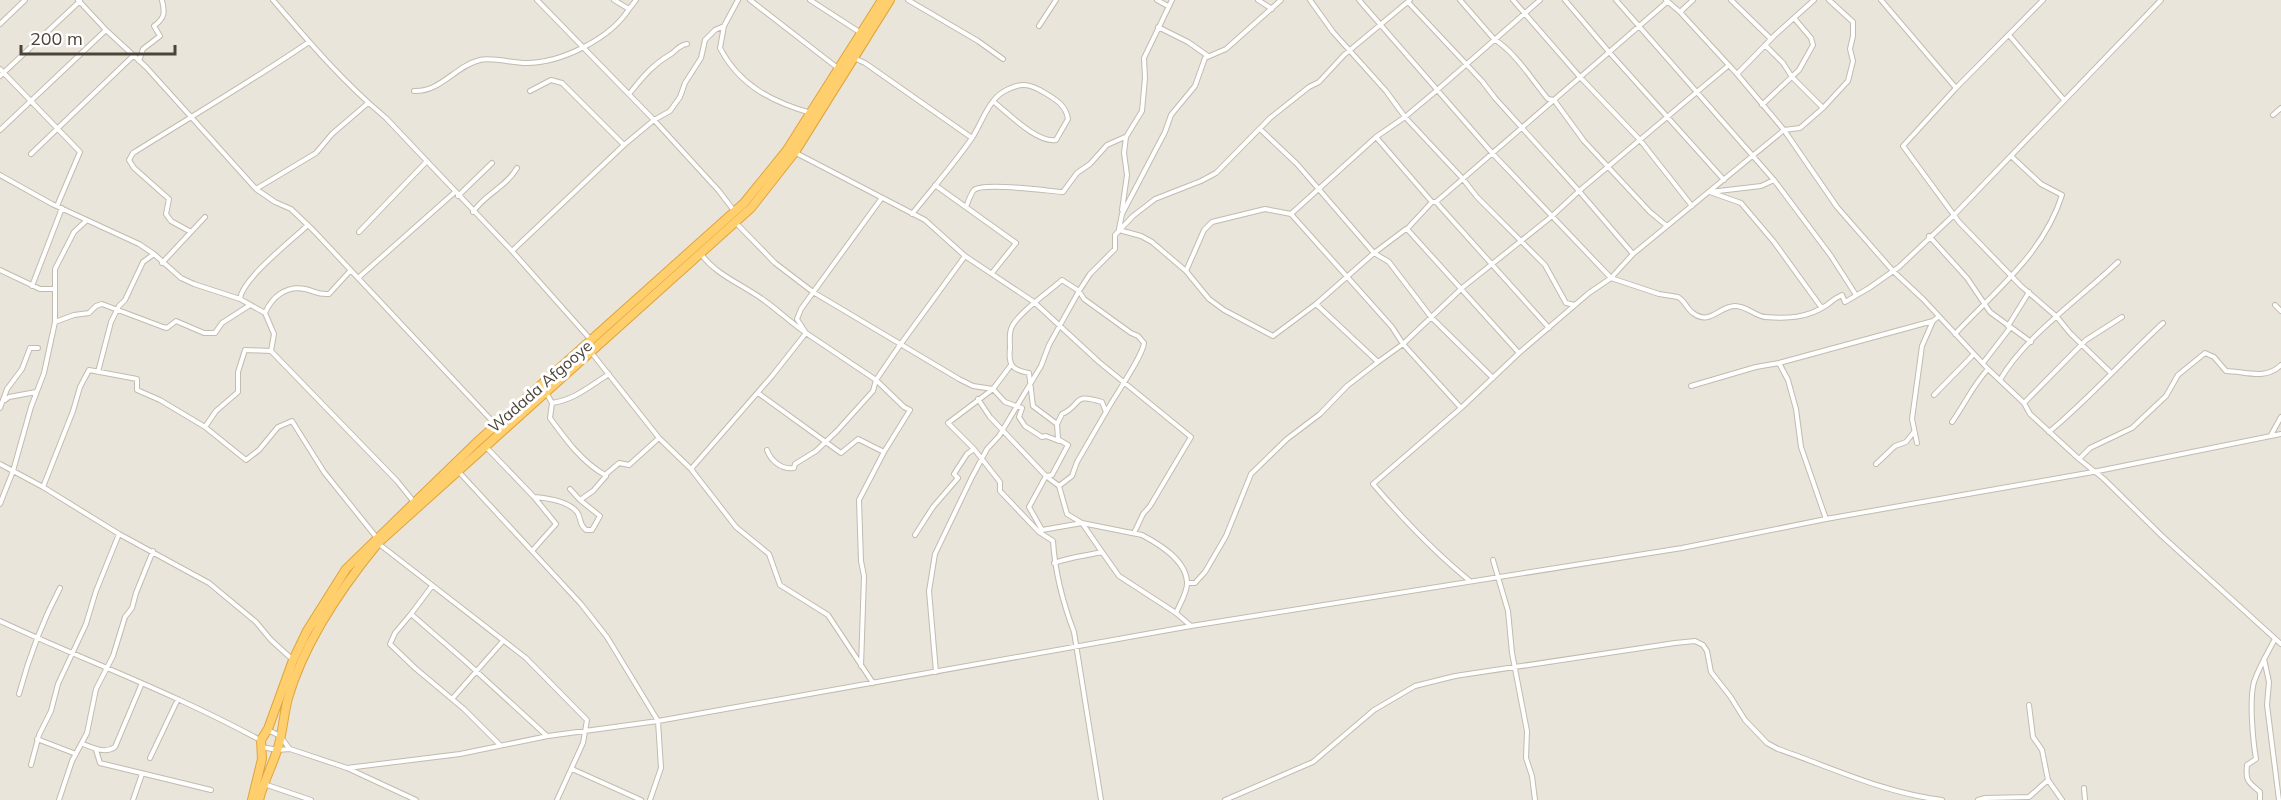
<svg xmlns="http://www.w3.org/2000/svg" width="2281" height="800" viewBox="0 0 2281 800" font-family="Mulish,sans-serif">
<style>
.residential{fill:#eae5da}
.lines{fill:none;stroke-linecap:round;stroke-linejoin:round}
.street-casing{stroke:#c2bbae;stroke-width:6}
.highway-casing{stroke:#e0a43c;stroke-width:10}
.street{stroke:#fff;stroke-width:4}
.highway{stroke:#ffcf6e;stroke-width:8}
.labels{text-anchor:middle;stroke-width:6;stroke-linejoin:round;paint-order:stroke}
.street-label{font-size:16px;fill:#4b4439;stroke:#fff}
</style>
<rect width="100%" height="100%" fill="#f6f3ec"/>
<!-- residential -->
<path class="residential" d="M0,0h2281v800h-2281z"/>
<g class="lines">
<!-- street casing -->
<g class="street-casing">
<path id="street" d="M78,0l28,30 40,37 110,122 19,13 16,7 23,22 181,193
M273,0c35,41 71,83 113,118l126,133 79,89
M537,0l117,120 65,71 16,21
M614,0l15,9 7,-9
M750,0l89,69
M810,0l51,33
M908,0l70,41 25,18
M1157,0l11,6
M1258,0l14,9
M1310,0l23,32 53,59 19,26 58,62 14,18 68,68 21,38 9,2
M1359,0l134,154 118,124 22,-24 151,-124 16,-2 23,-20 25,-27 5,-20 -3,-12 3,-13v-14l-24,-22
M1460,0l34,39c22,14 38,41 54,60l6,1 30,41 66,71 17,14
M1513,0l67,77 60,63 52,66
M1565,0l44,52 115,128
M1616,0l158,180 57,76 25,39
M1666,0l14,12 57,62 47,56 53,77 56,64 30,28 65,70 36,34 6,11 49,45 25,20 58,57 119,108
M1731,0l40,39
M1881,0l75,88 -53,58 56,76 62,64 36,31 13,16 41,40
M1408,2l74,79 13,17 84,93 54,63
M1680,12l13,-12
M0,24l25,-24
M724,26l-4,22c19,37 52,54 91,65
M1039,26l17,-26
M1158,27l30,15 20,14
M2009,35l55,65
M1765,45l18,18 9,14 31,31
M854,58l11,5 107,75
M139,61l4,-12 17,-13 -6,-10c11,-8 11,-13 8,-26
M0,69l80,83 -23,54
M1737,74l38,-39 39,-35
M0,76l80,-75
M1956,88l87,-88
M414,91c27,1 41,-25 66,-31 11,-3 33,3 46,3 35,0 84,-24 103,-54
M530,91l21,-11 11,3 62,62
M629,94c14,-17 23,-29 42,-40 6,-4 8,-9 16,-10
M1762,105l37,-35 14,-25 -2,-7 -17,-20
M2273,115l8,-7
M1260,129l37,35 77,89 15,9 42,55 62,61
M0,130l106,-100
M1376,137l29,-20 31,-26 104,-91
M796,153l129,67 40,36 69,46 65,60 92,75 -41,69 -7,8 -9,19
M31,154l102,-98
M0,175l52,29 87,40 15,10 27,24 13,6 46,15 25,14 9,21 -3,17 -26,-1 -7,22v20l-22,19 -11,16 -45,-27 -23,-10v-11l-48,-9 -9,17 -7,24 -30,76
M1774,180l-13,6 -51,6 31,11 33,39 47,65
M935,185l81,58 -24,30
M256,189l60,-36 16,-19 36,-31
M458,196l34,-33
M1432,202h4l231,-200
M1436,202l113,126
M966,207c2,-5 5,-14 8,-17 9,-8 74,1 89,2l14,-19 13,-9 17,-19 18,-8
M1122,210l5,-35 -3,-22 2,-16 16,-26 3,-33 -1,-20 28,-58
M473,212c12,-18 33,-25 44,-44
M912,214c20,-25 42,-50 60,-76 9,-14 17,-38 31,-46 17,-10 26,-9 42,1 12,7 21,13 23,26l-12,21c-19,3 -47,-26 -62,-38
M1291,214l101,113 11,17 -25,18 -62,-58
M736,223l39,40 38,29 146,87 14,7 20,3 12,13 17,6 -3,9 6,9 17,11 4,-1 13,5
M1119,229l3,-15 43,-82 6,-17 24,-29 10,-28 21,-9 55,-49
M1119,230l22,6 11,6 34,29 23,28 15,11 49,26 43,-32 58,-51 32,-24
M191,232l-20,-11 -5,-7 3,-15 -35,-31 -5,-8 4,-7c59,-37 119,-72 176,-111
M359,232l68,-71
M1929,236l38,42 23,34 41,30
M512,251l112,-106 30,-25 16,-9 10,-14 5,-14 16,-25 4,-18 10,-10 9,-4 14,-26
M701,254c16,22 43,31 64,47 14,10 26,22 41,32l-9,-14 4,-10 80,-110
M162,263l43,-46
M0,270l40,19h15
M1186,271l18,-41 8,-8 53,-13 26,5 85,-77 56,65 -25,27 112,124 70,-60 22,-15 48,16 19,3c7,4 9,12 15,16 17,13 26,-7 42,-7 12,0 20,10 30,11 23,2 42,1 62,-12 5,-4 8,-7 15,-10l3,7 24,-14 30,-21 56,-53 206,-214
M358,278l97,-86
M32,286l30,-78
M240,299c2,-20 52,-59 68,-74
M2275,305l6,6
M265,313c7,-16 21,-28 40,-24 10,2 12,6 24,5l21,-23
M55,322l19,-7 15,-2 7,-7 6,-2 61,23 4,1 9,-7 28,12h11l7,-10 28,-18
M2008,326l21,-34
M1955,334c40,-43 89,-81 107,-139l-21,-11 -30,-28
M271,351l126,130 17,21
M591,352l68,86 32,31 45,58 33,27 11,31 48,30 45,68
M1519,353l-58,55 -58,-64 59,-56 89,-71 28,-26 150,-126
M1779,363l9,17 8,29 5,38 25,72
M1983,363l27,-35
M98,372l13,-50 8,-16 6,-6 18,-38 11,-8
M2000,380c25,-44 82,-83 118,-118
M1691,386l65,-19 23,-4 154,-42
M758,393l83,60 17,-14 26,13
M547,394l5,9 -2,15c16,22 32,44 55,57l14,-12 10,2 30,-27
M1934,395l40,-41
M978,399l12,18 56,59 13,10 8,28 15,9 20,29
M5,400l4,-3 27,-5
M552,403c22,-3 38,-17 57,-29
M2024,403l62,-63 36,-23
M0,408l7,-19 15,-20 8,-21h8
M1461,408l-88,76c30,35 61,68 97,97
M1952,422c13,-18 21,-37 36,-53
M1057,424l-24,-18 -4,-33c-17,-3 -21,-8 -19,-25 0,-5 -1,-13 1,-19 4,-14 39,-38 51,-49l17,11 5,8 47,34 7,3 6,7c-1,13 -30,54 -38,69
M205,427l41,33 13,-10 19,-23 14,-6 32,51 53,66
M2049,432c41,-34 75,-73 114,-109
M2271,435l10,-18
M1917,443l-5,-24 10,-73 11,-25 5,-4
M486,447l48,50 22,27 -24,27 49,53 26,33 51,84 3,47 -11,32
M974,449l26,33v9l39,41
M767,450c4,11 15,20 27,18l1,-4 21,-13 21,-20 36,-40 3,-11 24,-35 65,-89
M2079,459l11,-11 42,-20 34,-32 12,-21 27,-22 9,4 12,14c19,0 39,10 55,-6
M0,464l43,23 76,47 90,49 47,39 15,18 22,20
M1876,464l19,-18 11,-4 8,-10
M691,469l81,-93 34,-43 70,47 28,27 6,3 -26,42 -25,48 2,61 3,15 -3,90
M459,472l73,79
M1059,486l13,-10 5,-14 29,-50 -4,-10c-31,-10 -19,3 -40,12l-5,10 1,15 10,6 -16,30 -6,1 -17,31 13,23 -3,2 14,9c2,32 10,62 21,91l27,168
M570,489l10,11 13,-9 13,-15
M534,497c13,1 34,4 43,15 5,7 1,11 9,18h6l8,-14 -20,-16
M0,504l13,-33 18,-64 13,-34 11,-51v-53l19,-37 13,-12
M1042,530l40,-7 60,12c17,9 44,25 45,47 1,9 -7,22 -11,31
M915,535l18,-28 25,-29 -4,-4 13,-20 7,-5 -26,-26 45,-34 18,-24
M379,544l147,114 61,62 -4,23 -26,57
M1493,560l15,51 4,42 15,78 -1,27 6,18 3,24
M1054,563c16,-6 31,-7 48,-11l17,24 57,37 15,13
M1187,583h8l10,-11 21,-36 25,-62 36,-35 33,-25 27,-28 31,-24
M432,586l-21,28 53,46 83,76
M411,614l-16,19 -5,11 25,24 49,41 36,36
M0,621c86,40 176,73 260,119
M2264,659l5,23 -2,23 12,95
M936,672l-7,-81 6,-37 37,-77 15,-28 12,-13 42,-70 8,-21 30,-54 11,-17 25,-25v-14l18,-19 22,-17 46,-18 15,-8 54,-55 39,-31 10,-5 25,-27 66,-55
M19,694c10,-37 23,-72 41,-106
M452,699l51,-58
M2029,705l4,32 9,13 6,30 14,20
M268,730l12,6 9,12
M37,739l39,15
M83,744c10,4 22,10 32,3l27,-64
M262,747l15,3 13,-1 57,19 69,32
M96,750l4,13 111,27
M150,758l28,-59
M31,765l8,-30 12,-24 7,-27 28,-60 10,-33 23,-57
M347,768l113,-14 88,-18 110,-15 533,-95 491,-78 144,-29 267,-47 188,-38
M572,769l69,31
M264,784l47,16
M2084,788l1,12
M59,800l13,-39 15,-28 9,-44 17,-33 12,-39 7,-9 4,-15 17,-42
M133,800l9,-26
M1225,800l88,-38 61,-52 41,-24 40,-10 220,-33 20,-2 8,4 4,6 4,21 19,24 15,24 22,23 11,6c55,19 106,44 164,51
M1978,800l7,-2 44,-1 19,-17
M2260,800v-8c-11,-10 -15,-10 -13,-27l9,-6c-3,-18 -7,-59 -2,-77 5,-15 13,-28 21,-43"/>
</g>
<!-- highway casing -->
<g class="highway-casing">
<path id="highway" d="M252,800l10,-41 -1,-19 7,-11 25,-69 14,-29 39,-62 131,-127 267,-239 43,-53 95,-150
M259,800c5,-20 15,-37 20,-56 4,-15 5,-31 9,-46 16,-55 54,-111 90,-155l373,-335 44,-56 95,-152"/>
</g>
<!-- street -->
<use href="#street" class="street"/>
<!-- highway -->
<use href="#highway" class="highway"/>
</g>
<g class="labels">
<!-- street labels -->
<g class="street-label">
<text transform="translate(540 386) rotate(-41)" y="6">Wadada Afgooye</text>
</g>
</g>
<!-- scale -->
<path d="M21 45v9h154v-9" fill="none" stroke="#4b4439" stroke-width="3"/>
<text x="30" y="45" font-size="18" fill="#4b4439" stroke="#ffffff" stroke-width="4.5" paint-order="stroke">200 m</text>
</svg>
